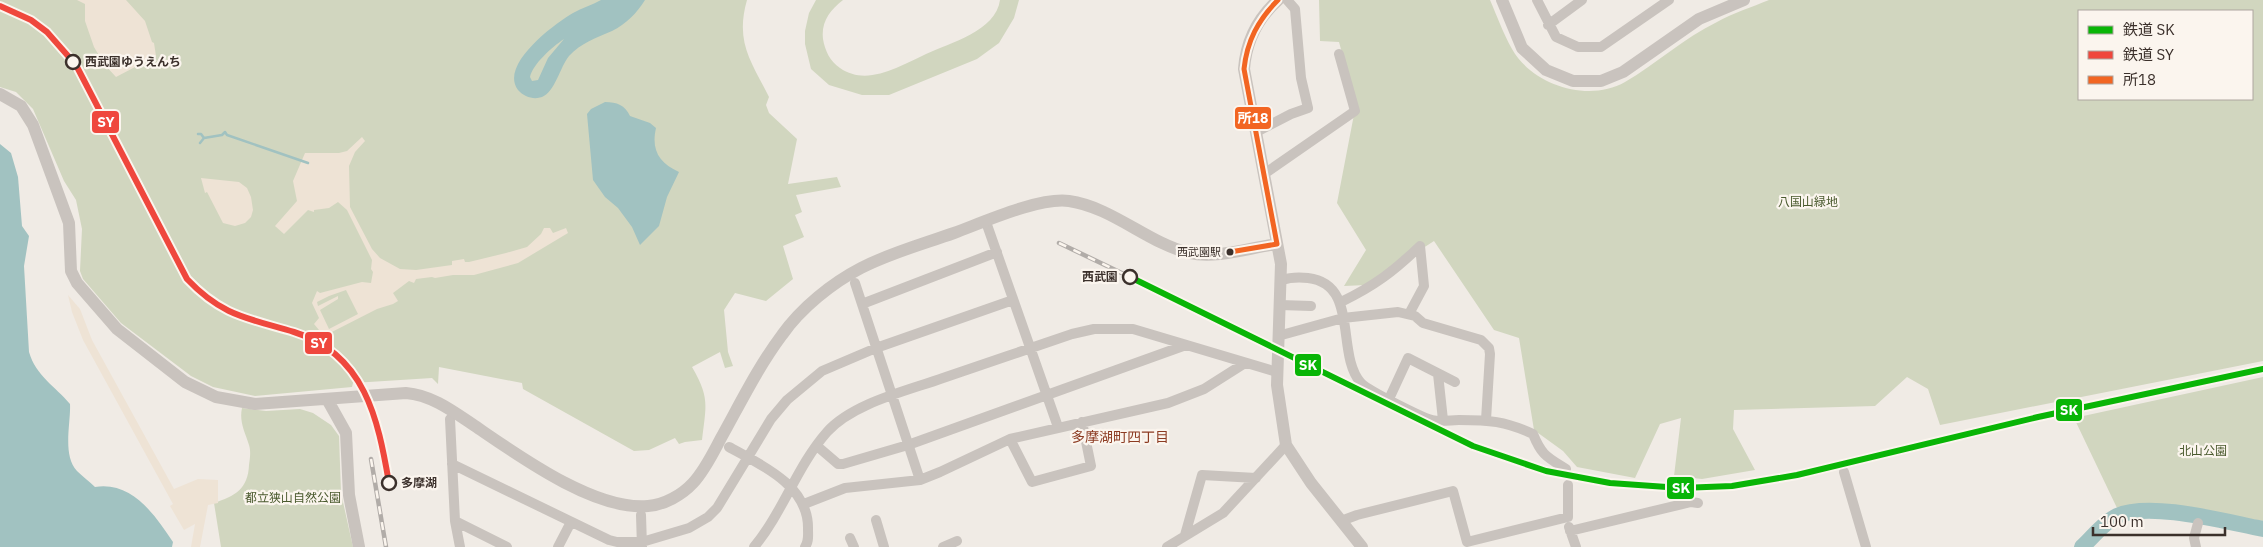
<svg xmlns="http://www.w3.org/2000/svg" width="2263" height="547" viewBox="0 0 2263 547" font-family="'IBM Plex Sans','Noto Sans JP',sans-serif">
<style>
.green{fill:#d1d6bf;fill-rule:evenodd}
.plaza{fill:#eee3d5;fill-rule:evenodd}
.water{fill:#a1c2c1;fill-rule:evenodd}
.lines{fill:none;stroke-linecap:round;stroke-linejoin:round}
.stream{stroke:#a1c2c1;stroke-width:2.5}
.river{stroke:#a1c2c1;stroke-width:16}
.minor{stroke:#c9c3be;stroke-width:10}
.tertiary{stroke:#c9c3be;stroke-width:12}
.rail-casing{stroke:#b1aca8;stroke-width:4.5}
.rail{stroke:#fbf5ee;stroke-width:2.5;stroke-dasharray:8;stroke-linecap:butt}
.bus-1-casing{stroke:#fbf5ee;stroke-width:9}
.bus-1{stroke:#f26522;stroke-width:5}
.rail-1-casing{stroke:#fbf5ee;stroke-width:10}
.rail-2-casing{stroke:#fbf5ee;stroke-width:10}
.rail-1{stroke:#09b506;stroke-width:6}
.rail-2{stroke:#ef473d;stroke-width:6}
.stop-dot{fill:#fbf5ee;stroke:#3b302b;stroke-width:2.5}
.bus-dot{fill:#3b302b;stroke:#fbf5ee;stroke-width:2}
.labels{text-anchor:middle;stroke-width:4.5;stroke-linejoin:round;paint-order:stroke}
.bus-label{font-size:11px;fill:#3b302b;stroke:#fbf5ee;text-anchor:end}
.stop-label{font-size:12px;font-weight:bold;fill:#3b302b;stroke:#fbf5ee;text-anchor:start}
.park-label{font-size:12px;fill:#4a5a2e;stroke:#fbf5ee}
.neighbourhood-label{font-size:14px;fill:#8c3b22;stroke:#fbf5ee}
.line-badge{stroke:#fbf5ee;stroke-width:2}
.badge-label{font-size:14px;text-anchor:middle;font-weight:bold;fill:#fff}
</style>
<rect width="100%" height="100%" fill="#f0ebe5"/>
<!-- green -->
<path class="green" d="M0,0h747c-12,42 4,61 22,97l-3,8 3,8 28,26 -9,45 49,-7 4,10 -45,8 6,17 -7,3 9,22 -21,9 10,33 -27,22 -31,-8 -11,17 4,42 5,14 -8,2 -5,-16 -28,15c18,31 14,38 10,73l-17,2 -6,2 -4,-6 -26,12 -15,1 -111,-62 -1,-6 -83,-16 -1,17 -6,-6 -79,5 -1,4 -97,9 -42,-9 -22,-11 -70,-53 -38,-44 -3,-8 2,-42 -6,-29 -12,-19 -31,-72 -17,-17 -16,-5z
M816,0h27c-13,10 -22,22 -20,39 2,12 7,22 17,29 27,19 60,-2 86,-14 24,-11 70,-23 74,-54h19l-5,18 -15,25 -22,16 -88,36h-27l-33,-10 -18,-16 -6,-25v-13l4,-18z
M1319,0h171c7,16 13,33 22,49 20,36 76,54 113,33 31,-18 59,-44 92,-60 16,-9 35,-15 52,-22h494v361l-323,64 -12,-36 -21,-12 -32,29 -141,4 -1,19 22,41 -53,9 -28,-3 7,-58 -21,6 -25,54 -58,-11 -14,-16 -29,-21 -15,-92 -25,-8 -60,-89 -68,44 -22,1 22,-36 -29,-47 19,-99 -17,-62 -19,-1zM2079,11h173v88h-173z
M2263,377v144l-118,-18 -28,5 -43,-90z
M242,408l24,3 34,-2 13,4 18,12 8,11 2,57 12,54h-132l-7,-44c21,-7 34,-14 35,-38 1,-7 2,-14 0,-20 -4,-13 -10,-23 -7,-37z"/>
<!-- plaza -->
<path class="plaza" d="M77,0h49l19,21 7,21 2,1 2,13 -40,21 -12,-13 -10,-17 -9,-26v-17z
M362,137l3,4 -10,11 -6,14 1,41 22,42 8,9 20,11 16,1 36,-5v-4l12,-2 1,3h4l37,-9 21,-6 14,-13 3,-6h6l3,5 13,-5 2,5 -50,30 -44,12h-21l-18,3 -3,-1 -16,2 -2,4 -5,-2 -16,12 5,8 -5,3 -16,5 -53,27 -10,-12 5,-6 -7,-15 5,-12 3,2 42,-11 9,1 2,-11 -2,-3 1,-9 -25,-50 -9,-8 -9,6 -15,2v2l-6,-2 -24,24 -9,-8 22,-25 -4,-20 12,-28h34l8,-2zM346,290l12,24 -29,15 -9,-19 18,-11v-3l-20,10 -1,-4 12,-6z
M201,178l38,4 8,6 4,9 2,13 -2,7 -6,6 -10,3 -12,-3 -16,-31 -2,1z
M68,295l12,14 12,31 82,149 24,-10 20,1v23l-10,2 -8,42h-9l4,-23 -11,6 -14,-24 3,-2 -90,-164 -11,-28z"/>
<!-- water -->
<path class="water" d="M601,0h44c-8,13 -19,24 -33,31 -16,7 -31,12 -43,25 -9,11 -14,36 -27,41 -8,3 -18,0 -24,-7 -19,-25 36,-66 55,-77 9,-5 19,-8 28,-13zM564,39l-16,19 -10,22 -6,1 -2,-4c3,-13 22,-30 34,-38z
M605,102c12,0 20,3 25,14l20,7 6,5c-5,22 3,35 23,44l-12,25 -8,29 -19,19 -8,-18 -14,-19 -13,-11 -12,-17 -6,-66 4,-5z
M0,144l11,9 7,24 4,49 7,10 -5,30 5,86c7,24 26,34 41,52 1,19 -8,51 7,67 5,5 12,10 18,16 37,-6 60,28 78,55l-1,5h-172z"/>
<g class="lines">
<!-- stream -->
<path class="stream" d="M198,134h3l3,4
M200,143l4,-5 18,-3 3,-3 2,3 81,28"/>
<!-- river -->
<path class="river" d="M2082,547c10,-9 22,-25 35,-31 34,-15 109,6 146,13"/>
<!-- minor -->
<path class="minor" d="M1537,0l19,37 22,10h23l68,-47
M1548,25l34,-25
M1256,132l35,-18 17,-6 -7,-30 -6,-69 -8,-9
M1264,174l91,-63 -16,-57
M986,222l72,205
M1282,280c9,-3 16,-3 26,-2 52,6 27,76 53,105 8,8 60,34 71,37 8,2 19,0 27,0 30,0 46,1 74,14 9,22 14,23 33,35
M855,283l65,197
M1341,302c33,-16 52,-30 79,-56l4,40 -15,28
M862,304l135,-52
M1280,305l31,1
M1278,336l65,-18 55,-6 17,4 8,7 58,17 8,8 1,6 -4,66
M1438,374l5,46
M1389,399l19,-41 47,24
M450,419l5,102 5,26
M1010,439l22,43 59,-16 -9,-44
M817,446l21,18h5l65,-19 278,-100
M729,447c33,18 80,39 79,82 0,7 1,12 -3,18
M452,464l157,76 8,2h25l47,-14 19,-11 9,-9 54,-89 16,-19 35,-29 54,-23 137,-48
M1844,472l22,75
M804,504l41,-16 75,-8 20,-8 70,-33 158,-36 36,-14 41,-26
M641,515l1,32
M876,520l8,27
M455,521l52,26
M1341,521l16,-6 96,-24 14,51 101,-25v-32
M1569,527l7,20
M1570,531l121,-29 7,1
M1185,535l17,-60 54,3
M850,538l4,9
M558,547l13,-25
M754,547c29,-35 43,-81 73,-115 26,-29 80,-41 116,-54 43,-15 86,-29 129,-44l22,-5h39l144,43
M943,547l14,-6
M1167,547l56,-34 63,-68
M2196,547l-2,-9 4,-15"/>
<!-- tertiary -->
<path class="tertiary" d="M1278,0c-20,18 -32,42 -34,69l37,195 -4,121 9,60 25,38 51,64
M1502,0l20,48 24,22 27,11h28l22,-9 76,-53 45,-19
M0,94l21,12 12,19 36,98 2,48 6,12 40,46 68,53 31,15 39,7 151,-11c26,2 48,19 69,33 44,30 120,85 173,80 16,-1 34,-11 45,-23 12,-13 20,-30 28,-45 19,-34 37,-71 61,-103 19,-27 50,-52 79,-67 29,-15 62,-24 93,-35 30,-11 85,-36 115,-32 43,6 79,42 120,52 28,6 59,-5 88,-9
M327,399l19,34 3,62 10,52"/>
<!-- rail casing -->
<g class="rail-casing">
<path id="rail" d="M1059,243l71,34
M371,459l15,88"/>
</g>
<!-- rail -->
<use href="#rail" class="rail"/>
<!-- bus-1 casing -->
<g class="bus-1-casing">
<path id="bus-1" d="M1277,244l-33,-175c3,-28 14,-49 34,-69
M1230,252l47,-8"/>
</g>
<!-- bus-1 -->
<use href="#bus-1" class="bus-1"/>
<!-- rail-1 casing -->
<g class="rail-1-casing">
<path id="rail-1" d="M1130,277l343,169 73,25 64,12 71,5 51,-2 65,-11 241,-58 225,-48"/>
</g>
<!-- rail-2 casing -->
<g class="rail-2-casing">
<path id="rail-2" d="M0,6l31,14 16,12 29,33 111,214c35,37 60,39 107,53 71,22 84,87 95,151"/>
</g>
<!-- rail-1 -->
<use href="#rail-1" class="rail-1"/>
<!-- rail-2 -->
<use href="#rail-2" class="rail-2"/>
</g>
<!-- markers -->
<g class="stop-dot">
<circle cx="73" cy="62" r="7"/>
<circle cx="1130" cy="277" r="7"/>
<circle cx="389" cy="483" r="7"/>
</g>
<circle class="bus-dot" cx="1230" cy="252" r="4.5"/>
<g class="labels">
<!-- bus labels -->
<g class="bus-label">
<text x="1221" y="256">西武園駅</text>
</g>
<!-- stop labels -->
<g class="stop-label">
<text x="85" y="66">西武園ゆうえんち</text>
<text x="1118" y="281" text-anchor="end">西武園</text>
<text x="401" y="487">多摩湖</text>
</g>
<!-- park labels -->
<g class="park-label">
<text x="1808" y="206">八国山緑地</text>
<text x="2203" y="455">北山公園</text>
<text x="293" y="502">都立狭山自然公園</text>
</g>
<!-- neighbourhood labels -->
<g class="neighbourhood-label">
<text x="1120" y="442">多摩湖町四丁目</text>
</g>
</g>
<g class="line-badge">
<rect x="1234" y="106" width="38" height="24" rx="5" fill="#f26522"/>
<rect x="91" y="110" width="29" height="24" rx="5" fill="#ef473d"/>
<rect x="304" y="331" width="29" height="24" rx="5" fill="#ef473d"/>
<rect x="1294" y="353" width="28" height="24" rx="5" fill="#09b506"/>
<rect x="2055" y="398" width="28" height="24" rx="5" fill="#09b506"/>
<rect x="1666" y="476" width="29" height="24" rx="5" fill="#09b506"/>
</g>
<g class="badge-label">
<text x="1253" y="123">所18</text>
<text x="106" y="127">SY</text>
<text x="319" y="348">SY</text>
<text x="1308" y="370">SK</text>
<text x="2069" y="415">SK</text>
<text x="1681" y="493">SK</text>
</g>
<!-- legend -->
<rect x="2078" y="10" width="175" height="90" fill="#fbf5ee" stroke="#aea6a0"/>
<rect x="2088" y="26" width="25" height="8" fill="#09b506" stroke="#aea6a0"/>
<text x="2123" y="35" font-size="15" fill="#3b302b">鉄道 SK</text>
<rect x="2088" y="51" width="25" height="8" fill="#ef473d" stroke="#aea6a0"/>
<text x="2123" y="60" font-size="15" fill="#3b302b">鉄道 SY</text>
<rect x="2088" y="76" width="25" height="8" fill="#f26522" stroke="#aea6a0"/>
<text x="2123" y="85" font-size="15" fill="#3b302b">所18</text>
<!-- scale -->
<path d="M2093 527v8h132v-8" fill="none" stroke="#3b302b" stroke-width="2.5"/>
<text x="2100" y="527" font-size="15" fill="#3b302b" stroke="#fbf5ee" stroke-width="4" paint-order="stroke">100 m</text>
</svg>
